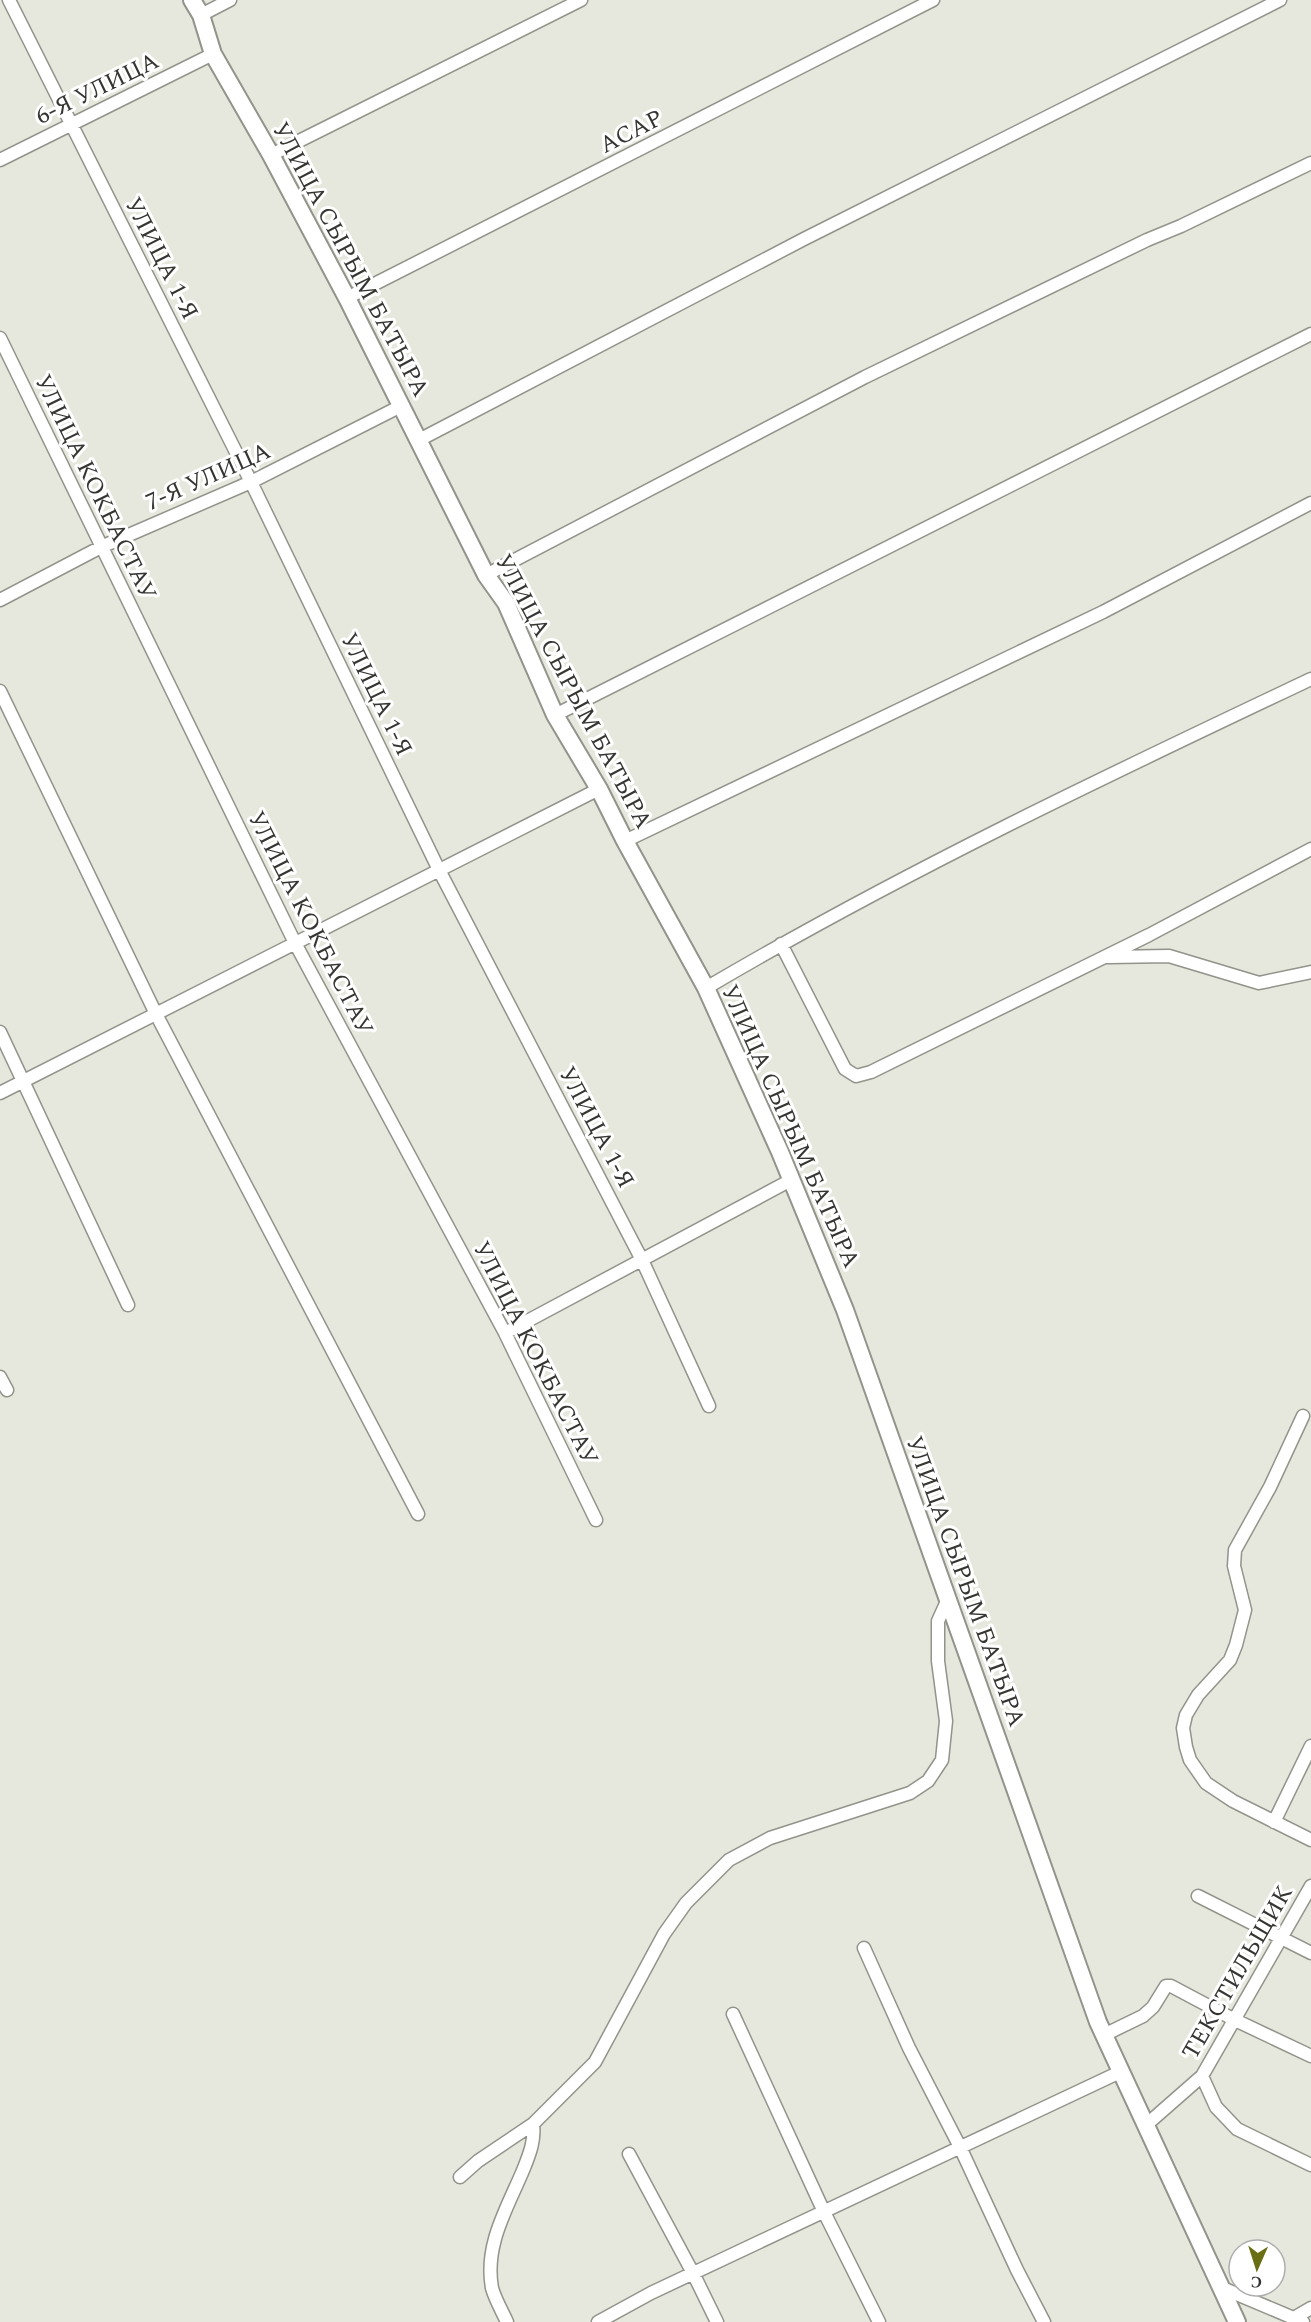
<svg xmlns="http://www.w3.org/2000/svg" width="1311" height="2322" viewBox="0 0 1311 2322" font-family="Spectral,serif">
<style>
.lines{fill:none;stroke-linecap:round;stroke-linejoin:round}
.street-casing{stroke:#92938a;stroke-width:15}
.secondary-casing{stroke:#92938a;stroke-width:20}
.street{stroke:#fff;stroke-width:12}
.secondary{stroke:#fff;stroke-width:16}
.labels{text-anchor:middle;stroke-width:6;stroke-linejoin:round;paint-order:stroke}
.street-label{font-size:24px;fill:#353632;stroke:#fff}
</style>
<rect width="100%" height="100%" fill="#e6e8dd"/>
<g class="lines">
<!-- street casing -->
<g class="street-casing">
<path id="street" d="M9,0l242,482 188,388 203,390 67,146
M201,15l29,-15
M271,155l310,-155
M0,160l213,-106
M347,298l586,-298
M0,338l295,605 210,390 91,187
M419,440l385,-201 476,-239
M486,575l379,-198 282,-137 34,-14 130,-63
M0,600l101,-53 150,-65 150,-76
M0,691l156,323 262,500
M555,715l756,-381
M625,841l478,-229 208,-109
M781,944l64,125 11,7 15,-4 278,-137 162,-86
M1109,957l60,-1 90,27 52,-11
M706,988c195,-115 400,-212 605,-309
M0,1032l128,273
M0,1093l599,-304
M505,1333l286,-153
M0,1377l7,13
M1303,1416l-33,71 -35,63 -1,16 11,44 -9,35 -6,15 -32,35 -12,20 -3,13 3,19 4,13 16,23 27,18 78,39
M1274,1822l37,-76
M1198,1896l113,57
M864,1948l45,100 51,99 57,123 27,52
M733,2014l91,198 55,110
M1104,2035l39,-19 10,-9 13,-21h5l64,34 76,36
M1202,2076l14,31 21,22 74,36
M1145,2126l57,-50 109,-190
M629,2154l65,121 23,47
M460,2177l18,-16 55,-37 62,-62 69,-128 22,-31 43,-43 41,-22 140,-45 18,-12 14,-21 4,-39 -8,-60v-40l10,-22
M1220,2287l83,35
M1294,2318l17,-10
M507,2322c-5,-11 -12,-23 -15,-34 -8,-44 16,-81 32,-120 6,-15 11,-28 9,-44
M598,2322l53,-29 469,-221"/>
</g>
<!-- secondary casing -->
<g class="secondary-casing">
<path id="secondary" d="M192,0l9,15 12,39 58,101 76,143 139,277 20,28 49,112 44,74 26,52 81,147 74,164 65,158 253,712 139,300"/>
</g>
<!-- street -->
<use href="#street" class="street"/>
<!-- secondary -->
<use href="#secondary" class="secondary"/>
</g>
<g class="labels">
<!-- street labels -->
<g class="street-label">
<text transform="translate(97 88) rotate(-26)" y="8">6-Я УЛИЦА</text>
<text transform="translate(631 131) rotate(-27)" y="8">АСАР</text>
<text transform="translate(162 258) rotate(63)" y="8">УЛИЦА 1-Я</text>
<text transform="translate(351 259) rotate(62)" y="8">УЛИЦА СЫРЫМ БАТЫРА</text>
<text transform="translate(208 476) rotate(-24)" y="8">7-Я УЛИЦА</text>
<text transform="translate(96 487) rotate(64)" y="8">УЛИЦА КОКБАСТАУ</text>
<text transform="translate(574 691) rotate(62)" y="8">УЛИЦА СЫРЫМ БАТЫРА</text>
<text transform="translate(377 694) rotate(64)" y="8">УЛИЦА 1-Я</text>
<text transform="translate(311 923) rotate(63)" y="8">УЛИЦА КОКБАСТАУ</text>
<text transform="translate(791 1126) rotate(66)" y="8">УЛИЦА СЫРЫМ БАТЫРА</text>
<text transform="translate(597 1127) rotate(62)" y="8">УЛИЦА 1-Я</text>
<text transform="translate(536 1353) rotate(63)" y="8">УЛИЦА КОКБАСТАУ</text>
<text transform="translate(966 1581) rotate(70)" y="8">УЛИЦА СЫРЫМ БАТЫРА</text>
<text transform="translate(1237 1972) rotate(-60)" y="8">ТЕКСТИЛЬЩИК</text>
</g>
</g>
<!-- north arrow -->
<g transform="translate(1257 2268) rotate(183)"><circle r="28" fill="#ffffff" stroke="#aeafad" stroke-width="1.5"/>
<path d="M0-4.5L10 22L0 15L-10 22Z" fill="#696e14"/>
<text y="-9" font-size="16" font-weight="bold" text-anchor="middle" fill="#353632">С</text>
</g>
</svg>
